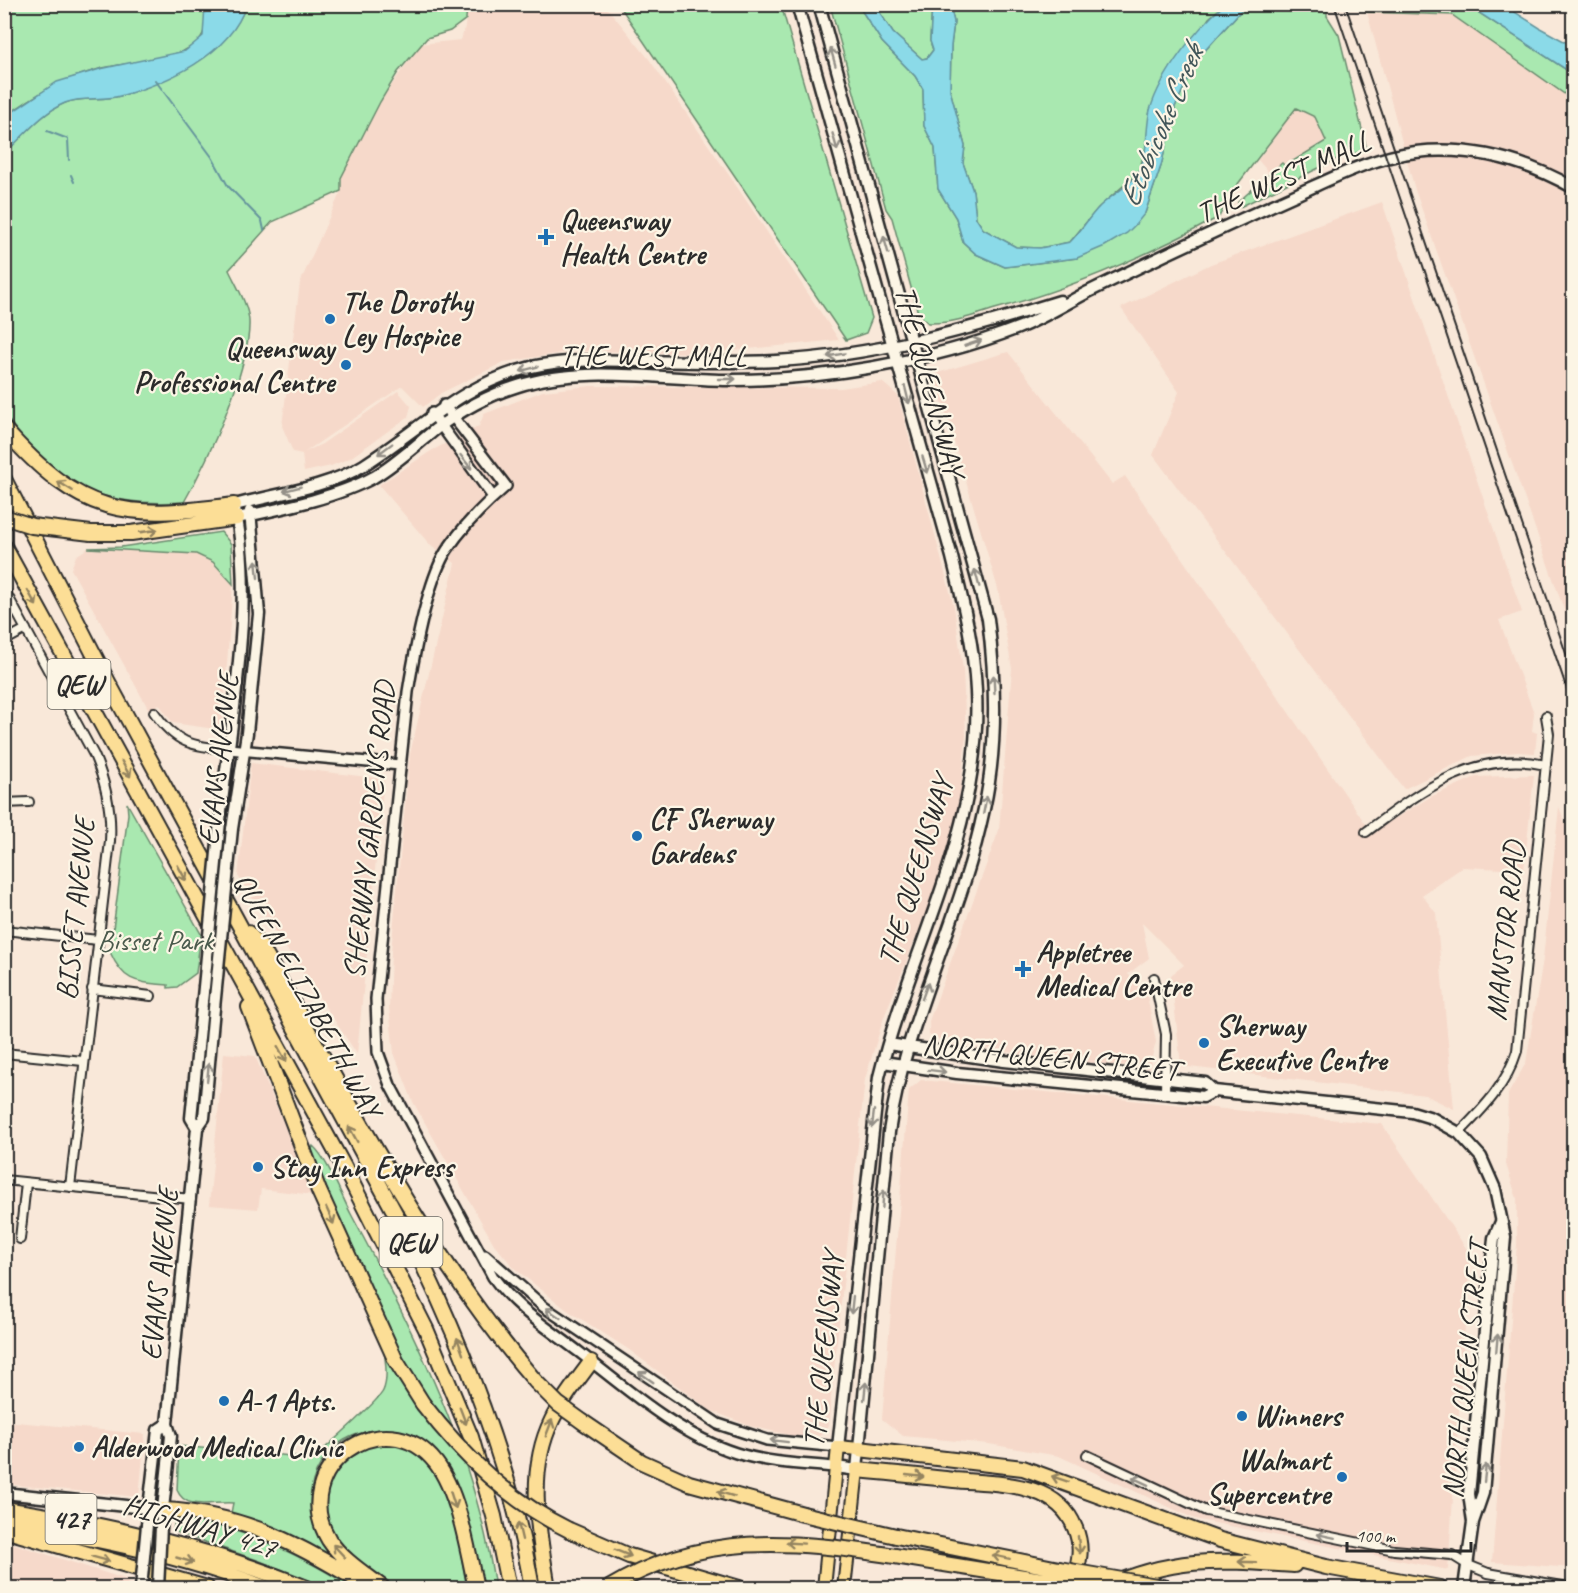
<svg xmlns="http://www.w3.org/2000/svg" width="1578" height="1593" viewBox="0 0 1578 1593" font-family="Caveat,sans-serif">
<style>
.built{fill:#f6d9ca}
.green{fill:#a9e8b0;stroke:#6a8a6e;stroke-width:1.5}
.water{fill:#8bdae8;stroke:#65949c;stroke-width:1.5}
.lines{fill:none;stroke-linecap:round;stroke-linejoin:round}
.stream{stroke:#65949c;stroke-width:2}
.minor-casing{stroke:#2b2b2b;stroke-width:12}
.tertiary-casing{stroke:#2b2b2b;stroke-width:14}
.secondary-casing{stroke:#2b2b2b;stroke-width:15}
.primary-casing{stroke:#2b2b2b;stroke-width:16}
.motorway-casing{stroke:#2b2b2b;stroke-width:18}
.minor{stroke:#fcf5e5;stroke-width:8}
.tertiary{stroke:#fcf5e5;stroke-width:9}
.secondary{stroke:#fcf5e5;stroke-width:10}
.primary{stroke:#fcde96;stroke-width:12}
.motorway{stroke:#fcde96;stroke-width:14}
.rail{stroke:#2b2b2b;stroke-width:2}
.secondary-bridge-casing{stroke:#2b2b2b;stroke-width:15;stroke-linecap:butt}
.motorway-bridge-casing{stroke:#2b2b2b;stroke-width:18;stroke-linecap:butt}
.secondary-bridge{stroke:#fcf5e5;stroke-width:10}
.motorway-bridge{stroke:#fcde96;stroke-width:14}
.oneway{stroke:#949088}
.oneway2{stroke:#948460}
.poi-dot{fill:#1f6fb2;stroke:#fcf5e5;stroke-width:2}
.labels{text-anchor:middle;stroke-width:4.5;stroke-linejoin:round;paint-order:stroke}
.shield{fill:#fcf5e5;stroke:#6a6863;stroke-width:1.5}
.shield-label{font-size:28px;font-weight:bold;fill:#2b2b2b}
.street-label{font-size:30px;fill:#2b2b2b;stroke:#fcf5e5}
.poi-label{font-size:30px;font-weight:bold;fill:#2b2b2b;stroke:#fcf5e5;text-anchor:start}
.park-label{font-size:30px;fill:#4a5a4c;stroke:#fcf5e5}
.water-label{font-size:32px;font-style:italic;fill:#43575a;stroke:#fcf5e5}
</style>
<rect width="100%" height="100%" fill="#f9e8d9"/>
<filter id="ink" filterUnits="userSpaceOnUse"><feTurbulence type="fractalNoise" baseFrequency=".0167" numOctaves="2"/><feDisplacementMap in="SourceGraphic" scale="12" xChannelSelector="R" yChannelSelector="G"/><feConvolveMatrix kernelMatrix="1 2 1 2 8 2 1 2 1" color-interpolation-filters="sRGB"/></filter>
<g filter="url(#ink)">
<!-- built -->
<path class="built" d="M467,5h138l44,54 84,122 106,159 -133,13 -131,-2 -71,11 -63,31 -18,14 -21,-21 -97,66 17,-8 76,-53 13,15 -3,11 -58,41 -19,8 -27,6 -2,-18 -9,-2 -11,-26 18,-143 41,-92v-13l39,-76 40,-58 41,-4 4,-13z
M1367,12l85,3 121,85v535l-158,-445z
M1296,108l19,9 11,24 -42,25 -2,-3 -13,10 -11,-13z
M1382,202l140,410 -23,8 35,93 -2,18 5,2 -2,20 -17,-1 -46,4 -68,33 -251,-334 26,-63 -58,-84 90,-44z
M1008,352l104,132 13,-8 247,357 58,-36 46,-20 58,-2 -10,95 -61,-3 -41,28 14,18 18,196 -29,-14 -244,-29 -10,-91 13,-10 -42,-42 7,35 -21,16 19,21 9,47 -7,26 -105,-10 -101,-17 -14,-6v-14l70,-191 13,-161 -14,-80 -64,-215z
M882,382l16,14 56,211 9,63 3,66 -7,73 -20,71 -55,137 -19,62 -37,347 -8,10h-26l-44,-10 -40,-16 -82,-61 -61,-39 -53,-42 -20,-24 -81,-142 -19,-49 -5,-45 2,-56 19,-198 45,-191 -24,-17 -52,-61 52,-34 48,-25 5,-12 59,-23 48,-5 250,2z
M88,548l108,6 17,8 20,22 -11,146 -49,-7 -14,-19 -10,6 -78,-141 5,-13z
M251,763l133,16 -27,275 -119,-178z
M1559,807l15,39 -1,722 -81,-6 25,-318v-45l-11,-35 2,-70 18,-31 17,-104z
M224,1053l31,3 59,139 -53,-6 -3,20 -49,-4z
M921,1080l461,44 88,130 -22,316 -253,-51 -136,-63 -70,-12 -86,-8 -21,-17 27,-329z
M5,1421l140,13 -6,63 -134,-13z
M5,1541l123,39 -1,8h-122z"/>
<!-- green -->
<path class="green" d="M5,5h200c0,14 3,28 -9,38 -20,18 -71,19 -97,26 -39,11 -63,25 -94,48z
M246,5h221l-1,14 -16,12 -23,7 -29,34 -18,30 -39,76v13l-69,31 -43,48c7,15 19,34 20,51 2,46 -42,141 -65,181 -87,5 -128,-16 -179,-87l-1,-262c20,-17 37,-40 61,-50 16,-7 38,-2 55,-7 44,-13 111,-45 126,-91z
M619,5h162l91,313 -6,15 -20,7z
M830,5h28l24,37 33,34 8,13 1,37 11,22 3,41 18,29 7,24 13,12 29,13 72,-9 68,-45 16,-47 14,-59 12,-26 13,-25 46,-51h81v11l12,19 28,115 -26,7 -103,51v-6l44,-39 3,3 41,-25 -11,-24 -19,-9 -65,85 -12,24c-71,38 -146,71 -224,92 -22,7 -44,15 -67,14l-10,-10 -26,-95 -6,-9z
M875,5h57l-2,36 3,9 -6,8 -5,1 -29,-26z
M950,5h274l-15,13 -59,92 -4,38 -8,25 -40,35 -28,34 -30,6 -24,-1 -33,-18 -7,-11 -3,-27 -10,-28 2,-17 -15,-56 1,-44 3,-24z
M1363,5h104l106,69v26l-121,-85 -85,-3z
M221,532l10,12 2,40 -20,-22 -17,-8 -108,-6 33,-1z
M127,803l74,131 -5,39 -19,14 -9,1v-3c-32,-3 -44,-2 -58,-33l18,-138z
M313,1146c14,12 29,51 38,68 62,116 126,242 144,374h-16c-9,-36 -18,-101 -39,-131 -8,-11 -21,-18 -34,-22 -74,-25 -128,60 -74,120l-4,4 -47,-28 -50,-18 2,-10c-19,-2 -47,9 -56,-13l2,-44 135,12c13,-12 64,-56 69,-67 19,-40 -54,-195 -72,-239z
M389,1442c15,5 30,9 41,22 24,26 30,90 37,124h-75c-16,-11 -46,-31 -56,-47 -20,-35 -10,-80 30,-96 7,-2 16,-2 23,-3z
M176,1515c70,15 116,35 177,73h-27l-66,-27 -87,-30z"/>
<!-- water -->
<path class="water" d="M205,5h41c-16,50 -79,78 -126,91 -17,5 -39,0 -55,7 -24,10 -41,33 -60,50v-36l52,-35 43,-13 85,-18 18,-15z
M858,5h17l18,28 29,26 5,-1 6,-8 -3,-9 2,-36h18l4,17 -3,24 -1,44 15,56 -2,17 10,28 3,27 7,11 33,18 24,1 30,-6c11,-11 19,-25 30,-36 11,-11 30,-20 38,-33 11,-20 7,-43 12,-63 11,-37 46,-81 74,-105h22l-46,51 -13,25 -12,26 -14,59 -16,47 -9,11 -9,9 -22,13 -28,12 -72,9 -29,-13 -13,-12 -7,-24 -18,-29 -3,-41 -11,-22 -1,-37 -8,-13 -33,-34z
M1467,5h37l36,23 33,18v28z"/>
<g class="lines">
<!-- stream -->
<path class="stream" d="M155,80l57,77 16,29 34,35 2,9
M47,131l21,8 1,21
M71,175l3,7"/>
<!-- minor casing -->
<g class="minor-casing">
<path id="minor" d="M1574,528v15
M4,589l90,166c12,28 18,55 16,86l-40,346
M4,641l22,-12
M154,712c21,31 38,35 75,37
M4,803l25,-1
M1366,832c52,-39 110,-84 180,-67
M4,930l94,10
M1154,978l12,56 -1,59
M92,989l59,7
M4,1053l79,8
M1459,1133c24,-24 48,-49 58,-82l32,-317 -3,-18
M4,1180l187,19
M20,1239l6,-56
M1087,1455l119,56 188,39 58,5 16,10 20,8 86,15"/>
</g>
<!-- tertiary casing -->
<g class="tertiary-casing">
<path id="tertiary" d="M444,405l62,81c-22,19 -43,40 -59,64 -20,31 -33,105 -39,142l-32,307 2,53 12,33 103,192c23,32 55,51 86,75 48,37 98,82 157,101 32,10 67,11 100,14
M432,413l61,84
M229,749l171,16
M485,1255l59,52 174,117 49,16 71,7"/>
</g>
<!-- secondary casing -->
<g class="secondary-casing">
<path id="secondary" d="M797,4l155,553c11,45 22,88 24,134 7,137 -65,256 -97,386l-41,370
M819,4l169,615c8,63 10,127 -4,190 -23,111 -79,211 -95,323l-32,338 -21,-3
M237,518c42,-9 99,-20 137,-41 22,-13 42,-32 62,-48 24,-18 53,-34 82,-43 63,-21 141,-7 206,-6 94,1 206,-18 294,-52 25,-10 47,-24 70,-36 69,-34 138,-66 207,-97 40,-18 78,-38 121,-43 56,-6 109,8 158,36
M221,811c10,-91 35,-218 13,-306 39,-10 95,-18 130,-40 58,-37 96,-80 167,-98 36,-8 76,-7 113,-6 44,1 88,2 132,0 97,-5 191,-31 284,-60
M232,829l15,-96 12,-119 -9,-103
M888,1044l116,17 201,22 9,8
M883,1062l74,11 246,24 11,-6 198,21 20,6 27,15 22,24 14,32 10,48 -22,256 -10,29
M197,1128l-6,-10 13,-131
M4,1493l159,17
M147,1525l11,-95 9,-6
M161,1527l10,-91 -4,-12 30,-296 7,-10 10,-110
M1464,1588l9,-66 -4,-28 25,-256 7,-16"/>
</g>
<!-- primary casing -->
<g class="primary-casing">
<path id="primary" d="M824,1588l14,-141 21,2
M844,1588l13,-118"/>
</g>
<!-- motorway casing -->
<g class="motorway-casing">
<path id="motorway" d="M4,429c77,87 120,91 230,76
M4,479l104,203 314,581c49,103 91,212 110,325
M91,533h40l106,-15
M4,546l339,619 83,164 45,108 23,79 15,72
M248,933l13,14c85,148 163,305 275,435
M249,1007l70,184 77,170 27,43
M583,1422l59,40 47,21 114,31
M859,1449l164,19 197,72 106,27 114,21
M857,1470c32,3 64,6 97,10 42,4 103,1 121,48 8,19 5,35 -3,54
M4,1509c105,16 204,39 303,79
M163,1510c84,4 137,36 208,78
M4,1522c90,16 178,33 262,66
M4,1530l203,58
M569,1530l60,26 110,32
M896,1536l163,33
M895,1556l160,26
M383,1588c-18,-14 -41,-28 -54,-48 -43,-71 56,-143 107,-77 23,30 32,89 40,125
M548,1588c-9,-54 -22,-116 4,-168 10,-21 26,-40 39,-58
M1103,1588c72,-32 115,-28 191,-23"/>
</g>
<!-- minor -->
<use href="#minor" class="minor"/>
<!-- tertiary -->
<use href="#tertiary" class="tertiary"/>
<!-- secondary -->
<use href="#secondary" class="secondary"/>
<!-- primary -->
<use href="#primary" class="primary"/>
<!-- motorway -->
<use href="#motorway" class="motorway"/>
<!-- rail -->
<path class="rail" d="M1334,4l240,706
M1345,4l229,673"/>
<!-- secondary-bridge casing -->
<g class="secondary-bridge-casing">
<path id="secondary-bridge" d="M204,987l17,-176
M214,1008l18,-179
M141,1588l6,-63
M158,1588l3,-61"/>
</g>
<!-- motorway-bridge casing -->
<g class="motorway-bridge-casing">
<path id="motorway-bridge" d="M4,517l28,9 59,7
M536,1382l22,22 25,18
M423,1404c40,52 86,97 146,126
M803,1514l93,22
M1059,1569l109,19
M1055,1582l46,6
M609,1588c93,-57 183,-48 286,-32"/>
</g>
<!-- secondary-bridge -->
<use href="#secondary-bridge" class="secondary-bridge"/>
<!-- motorway-bridge -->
<use href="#motorway-bridge" class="motorway-bridge"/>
</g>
<!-- one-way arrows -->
<defs><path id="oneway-shaft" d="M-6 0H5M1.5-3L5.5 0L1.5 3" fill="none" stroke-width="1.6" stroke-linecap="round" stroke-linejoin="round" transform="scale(1.5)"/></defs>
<g class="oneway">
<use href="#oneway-shaft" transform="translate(833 57) rotate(-106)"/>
<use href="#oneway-shaft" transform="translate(835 142) rotate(74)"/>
<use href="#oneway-shaft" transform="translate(886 245) rotate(-106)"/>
<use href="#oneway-shaft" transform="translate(973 343) rotate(-18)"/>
<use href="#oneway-shaft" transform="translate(836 355) rotate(170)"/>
<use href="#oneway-shaft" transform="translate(529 369) rotate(165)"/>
<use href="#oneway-shaft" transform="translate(727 379)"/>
<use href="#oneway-shaft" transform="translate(907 395) rotate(76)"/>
<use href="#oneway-shaft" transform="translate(385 449) rotate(143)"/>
<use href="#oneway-shaft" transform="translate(466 462) rotate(52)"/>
<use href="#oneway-shaft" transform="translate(925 465) rotate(73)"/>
<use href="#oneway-shaft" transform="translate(292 489) rotate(165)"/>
<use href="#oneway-shaft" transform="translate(257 569) rotate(-96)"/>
<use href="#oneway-shaft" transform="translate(977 578) rotate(-105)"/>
<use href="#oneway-shaft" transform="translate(994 684) rotate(-93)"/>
<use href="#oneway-shaft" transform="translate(985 805) rotate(-79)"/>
<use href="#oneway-shaft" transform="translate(925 991) rotate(-70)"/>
<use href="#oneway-shaft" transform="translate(937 1071) rotate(7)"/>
<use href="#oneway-shaft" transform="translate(208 1072) rotate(-85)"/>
<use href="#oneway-shaft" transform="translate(873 1119) rotate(97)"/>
<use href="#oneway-shaft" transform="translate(883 1199) rotate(-86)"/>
<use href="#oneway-shaft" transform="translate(852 1305) rotate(96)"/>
<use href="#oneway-shaft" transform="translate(553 1313) rotate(-146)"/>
<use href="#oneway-shaft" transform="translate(1497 1343) rotate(-85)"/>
<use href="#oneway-shaft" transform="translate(646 1377) rotate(-145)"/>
<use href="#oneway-shaft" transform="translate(865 1391) rotate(-84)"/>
<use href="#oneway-shaft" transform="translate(779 1441) rotate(-173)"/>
<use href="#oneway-shaft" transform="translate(1485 1473) rotate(-84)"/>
<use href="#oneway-shaft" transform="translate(1140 1481) rotate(-155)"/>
<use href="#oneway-shaft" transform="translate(1326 1536) rotate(-168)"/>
</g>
<g class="oneway2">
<use href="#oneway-shaft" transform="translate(65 486) rotate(-148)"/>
<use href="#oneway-shaft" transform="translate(149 531) rotate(-8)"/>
<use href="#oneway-shaft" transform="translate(32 598) rotate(61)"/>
<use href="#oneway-shaft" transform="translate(126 769) rotate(61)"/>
<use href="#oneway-shaft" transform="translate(182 873) rotate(61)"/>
<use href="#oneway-shaft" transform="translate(282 1054) rotate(61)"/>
<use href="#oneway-shaft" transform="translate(353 1134) rotate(-119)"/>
<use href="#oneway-shaft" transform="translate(330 1216) rotate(66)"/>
<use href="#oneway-shaft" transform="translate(460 1346) rotate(-110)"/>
<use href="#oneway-shaft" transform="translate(463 1416) rotate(69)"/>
<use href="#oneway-shaft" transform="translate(549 1428) rotate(-69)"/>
<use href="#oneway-shaft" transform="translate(915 1476) rotate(6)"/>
<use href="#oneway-shaft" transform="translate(1060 1479) rotate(-161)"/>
<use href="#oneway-shaft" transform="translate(726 1494) rotate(-164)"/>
<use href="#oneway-shaft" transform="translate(453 1500) rotate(72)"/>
<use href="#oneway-shaft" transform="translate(520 1531) rotate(-103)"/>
<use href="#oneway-shaft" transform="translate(795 1543) rotate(-176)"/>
<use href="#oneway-shaft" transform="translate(1079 1545) rotate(83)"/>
<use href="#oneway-shaft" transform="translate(339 1551) rotate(-133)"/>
<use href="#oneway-shaft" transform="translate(623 1553) rotate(22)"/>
<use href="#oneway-shaft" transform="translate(1001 1557) rotate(-168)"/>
<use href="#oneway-shaft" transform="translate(101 1559) rotate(15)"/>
<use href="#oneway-shaft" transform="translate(185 1560) rotate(16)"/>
<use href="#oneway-shaft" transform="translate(1247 1562) rotate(-178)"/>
</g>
</g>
<!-- markers -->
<g class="poi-dot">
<path d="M543 228h6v6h6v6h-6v6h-6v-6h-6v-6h6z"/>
<circle cx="330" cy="319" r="6"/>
<circle cx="346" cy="365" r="6"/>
<circle cx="637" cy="836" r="6"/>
<path d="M1020 960h6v6h6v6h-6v6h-6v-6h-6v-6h6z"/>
<circle cx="1204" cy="1043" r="6"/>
<circle cx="258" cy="1167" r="6"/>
<circle cx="224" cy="1401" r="6"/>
<circle cx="1242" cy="1416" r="6"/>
<circle cx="79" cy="1447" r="6"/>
<circle cx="1342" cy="1477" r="6"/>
</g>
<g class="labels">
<!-- shield labels -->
<g class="shield">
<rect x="47.5" y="659" width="63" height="50" rx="4.5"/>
<rect x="379.5" y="1217" width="63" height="50" rx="4.5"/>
<rect x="45.5" y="1494" width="51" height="50" rx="4.5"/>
</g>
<g class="shield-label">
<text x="79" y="694">QEW</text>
<text x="411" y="1252">QEW</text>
<text x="71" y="1529">427</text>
</g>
<!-- street labels -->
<g class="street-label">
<text transform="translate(1283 177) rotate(-24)" y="10">THE WEST MALL</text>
<text x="653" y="365">THE WEST MALL</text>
<text transform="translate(930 381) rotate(75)" y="10">THE QUEENSWAY</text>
<text transform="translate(218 759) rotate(-83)" y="10">EVANS AVENUE</text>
<text transform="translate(369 830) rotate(-84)" y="10">SHERWAY GARDENS ROAD</text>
<text transform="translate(915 871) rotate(-73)" y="10">THE QUEENSWAY</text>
<text transform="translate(75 909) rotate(-84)" y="10">BISSET AVENUE</text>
<text transform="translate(1505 931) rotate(-84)" y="10">MANSTOR ROAD</text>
<text transform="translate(308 995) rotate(61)" y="10">QUEEN ELIZABETH WAY</text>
<text transform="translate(1051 1057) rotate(6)" y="10">NORTH QUEEN STREET</text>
<text transform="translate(159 1274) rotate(-84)" y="10">EVANS AVENUE</text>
<text transform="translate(823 1350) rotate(-84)" y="10">THE QUEENSWAY</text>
<text transform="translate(1465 1370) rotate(-84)" y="10">NORTH QUEEN STREET</text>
<text transform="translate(200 1526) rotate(17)" y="10">HIGHWAY 427</text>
</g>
<!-- poi labels -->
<g class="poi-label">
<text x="560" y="230">Queensway<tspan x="560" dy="34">Health Centre</tspan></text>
<text x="342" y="312">The Dorothy<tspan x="342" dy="34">Ley Hospice</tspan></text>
<text x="334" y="358" text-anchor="end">Queensway<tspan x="334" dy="34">Professional Centre</tspan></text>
<text x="649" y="829">CF Sherway<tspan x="649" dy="34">Gardens</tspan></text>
<text x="1036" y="962">Appletree<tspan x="1036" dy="34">Medical Centre</tspan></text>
<text x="1216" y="1036">Sherway<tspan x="1216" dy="34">Executive Centre</tspan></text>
<text x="270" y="1177">Stay Inn Express</text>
<text x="236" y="1411">A-1 Apts.</text>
<text x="1254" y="1426">Winners</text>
<text x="91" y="1457">Alderwood Medical Clinic</text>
<text x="1330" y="1470" text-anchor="end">Walmart<tspan x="1330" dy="34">Supercentre</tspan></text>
</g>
<!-- park labels -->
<g class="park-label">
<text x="155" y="950">Bisset Park</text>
</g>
<!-- water labels -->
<g class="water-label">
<text transform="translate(1160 126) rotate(-67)" y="11">Etobicoke Creek</text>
</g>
</g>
<!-- margin -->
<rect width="1578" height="1593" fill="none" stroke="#fcf5e5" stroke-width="24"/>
<rect x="12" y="12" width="1554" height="1569" fill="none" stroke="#2b2b2b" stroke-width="2" filter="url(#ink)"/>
<!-- scale -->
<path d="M1347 1542v9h124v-9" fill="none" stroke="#2b2b2b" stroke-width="3"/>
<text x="1356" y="1542" font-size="18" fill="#2b2b2b" stroke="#fcf5e5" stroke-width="4.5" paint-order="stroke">100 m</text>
</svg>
